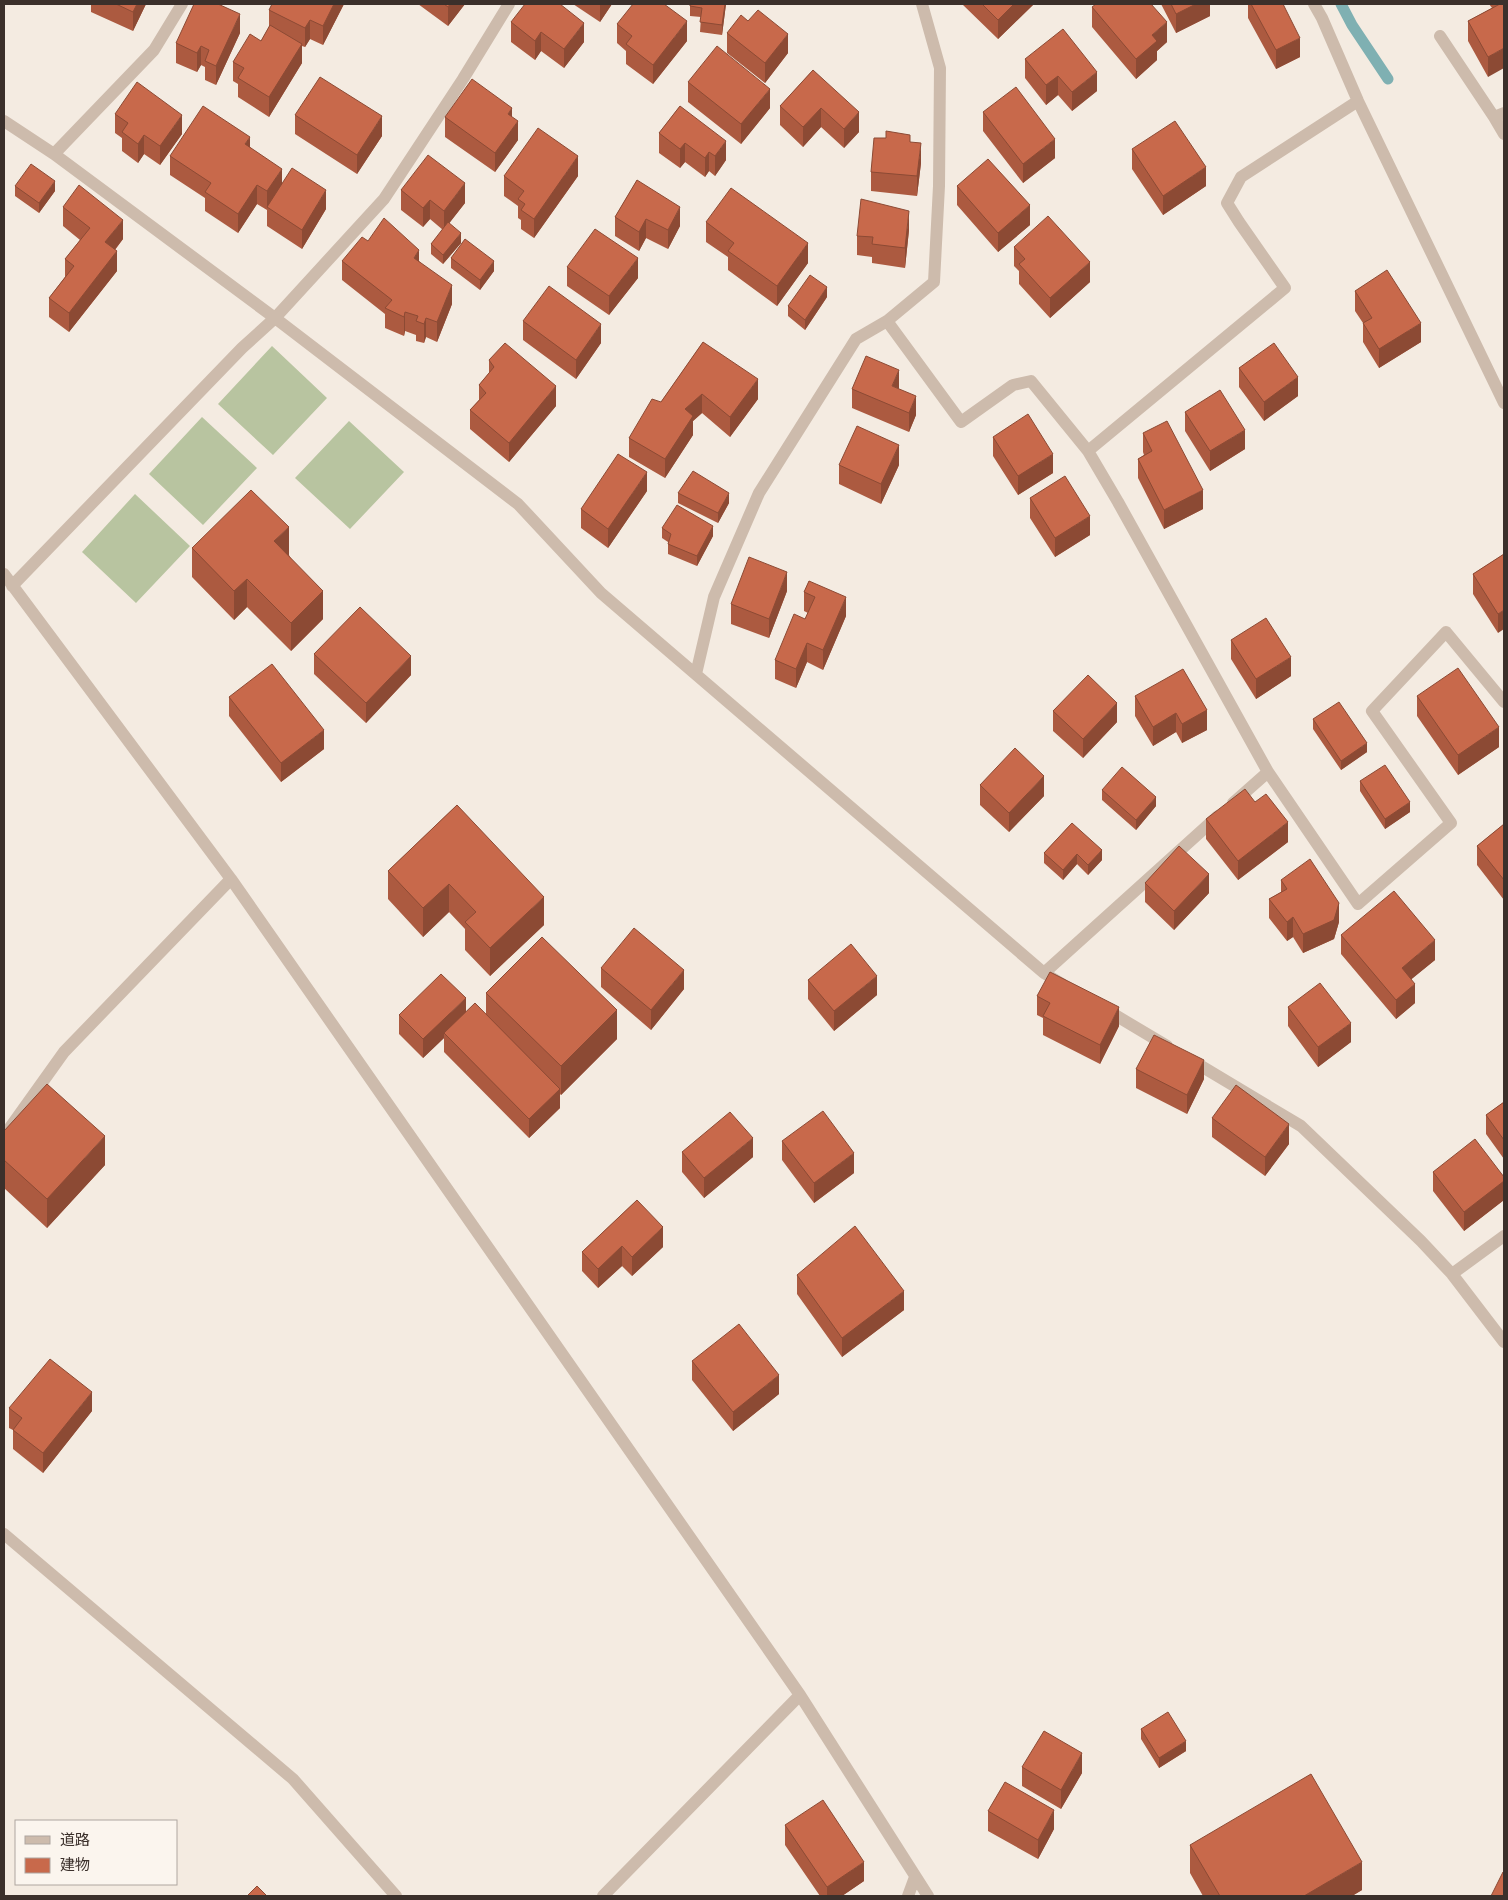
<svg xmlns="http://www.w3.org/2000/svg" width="1508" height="1900" viewBox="0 0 1508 1900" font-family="Karla,'Noto Sans JP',sans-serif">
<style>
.pitch{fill:#b8c4a0}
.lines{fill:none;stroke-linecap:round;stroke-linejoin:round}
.stream{stroke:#7fb0b2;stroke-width:11}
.minor{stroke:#cdbbac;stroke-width:12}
.wall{fill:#ac5a40}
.shaded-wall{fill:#8c4a34}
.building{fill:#c8694b;stroke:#8c4a34}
</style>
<rect width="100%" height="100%" fill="#f4ebe1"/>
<!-- pitch -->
<path class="pitch" d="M272,346l55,52 -54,57 -55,-51z
M202,417l55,51 -54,57 -54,-51z
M349,421l55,51 -54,57 -55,-51z
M135,494l55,52 -54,57 -54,-51z"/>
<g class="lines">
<!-- stream -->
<path class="stream" d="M1341,4l11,21 36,54"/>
<!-- minor -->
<path class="minor" d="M1314,4l8,14 36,83 146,302
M1440,36l54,81
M1504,113l-10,4 10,17
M4,121l50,33 221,164 243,186 83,89 443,380 18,11
M54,154l100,-104 28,-46
M887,321l74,101 52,-37 18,-4 57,70 197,-163 -46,-66 -12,-19 14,-26 117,-76
M1088,451l30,51 150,270 -35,31
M4,574l227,305 569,816 128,201
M12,586l230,-238 33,-30 109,-119 79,-120 46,-75
M696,674l18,-77 45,-104 97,-154 31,-18 47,-39 5,-96 1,-118 -18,-64
M1268,772l90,132 93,-81 -79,-112 74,-79 58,70
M1044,973l174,-157
M1105,1009l62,37
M1191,1060l110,66 120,115 31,33 52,68
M4,1136l60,-84 167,-173
M1452,1274l52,-38
M4,1534l289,245 103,117
M603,1896l197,-201
M908,1896l7,-19"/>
</g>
<!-- wall -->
<path class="wall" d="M91,4h55l-13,27 -42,-19z
M344,4l-21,41 -13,-6 -5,8 -3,-1v17l-33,54 -31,-20v-13l-5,-3v-19l28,-21 8,-14v-17z
M418,4h47l-17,22z
M573,4h39l-12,18z
M690,4h36l-4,31 -22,-3 1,-15 -11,-1z
M962,4h72l-36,35z
M1161,4h49v12l-34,17z
M1248,4h35l17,53 -24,12 -28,-51z
M1489,4h15l-16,73 -20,-36v-20l24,-13z
M1092,7l75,35 -10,9v9l-21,19 -44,-52z
M748,21l40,32 -23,30 -38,-30v-20z
M511,22l73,20 -20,26 -23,-17 -6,9 -24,-18z
M617,24l70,17 -34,43 -27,-20v-13l-9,-8z
M240,33l-24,52 -11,-5v-13l-4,-2 -4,7 -21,-9v-20z
M1025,59l72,32 -25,20 -14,-16 -12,10 -21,-27z
M813,70l46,62 -15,16 -23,-21 -18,20 -23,-22v-19z
M688,82l82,26 -29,36 -53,-42z
M680,106l46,54 -11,16 -6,-5 -4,6 -20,-15 -5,6 -21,-15v-20z
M983,112l72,46 -32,25 -40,-52z
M115,114l67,20 -22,31 -16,-11 -6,9 -16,-12v-13l-7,-5z
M295,115l87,21 -25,38 -62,-40z
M445,117h67l6,23 -23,32 -50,-35z
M910,142l11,21 -4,33 -46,-5v-19z
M250,147l32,36 44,26 -24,40 -35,-23v-16l-10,-6 -19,29 -33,-22v-13l-35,-23v-19z
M1132,149l74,37 -43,29 -31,-46z
M504,176h74l-44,62 -13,-9v-9l-3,-2v-12l-14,-10z
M637,180l43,46 -12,23 -22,-11 -7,13 -24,-15v-19z
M15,186l40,5 -16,22 -24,-17z
M957,186l73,39 -32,27 -41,-47z
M401,190l64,13 -16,20 12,20 -18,21 -12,-10v-10l12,-14 -13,-11 -7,8 -22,-17z
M63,207l60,32 -8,11 2,21 -48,61 -20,-15v-19l16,-21v-18l15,-19 -17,-14z
M706,222l102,41 -31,43 -49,-36v-13l-22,-15z
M909,230l-4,38 -33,-5v-6l-15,-2v-19z
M368,241l51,20 33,43 -15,38 -11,-5 -2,6 -8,-2v-6l-11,-4 -1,5 -19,-8v-14l-43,-34v-19z
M1014,247l76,35 -40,36 -31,-34v-13l-5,-5z
M451,258l43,13 -14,19 -29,-22z
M567,267l71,11 -29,37 -42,-29z
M1355,291l66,51 -42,26 -16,-26v-19l-8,-12z
M827,297l-22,33 -17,-14v-10z
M523,321l78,22 -25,36 -53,-39z
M703,342l55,57 -28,38 -28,-24 -9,8v14l-28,43 -36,-21v-19l32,-36z
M489,360l67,46 -47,56 -39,-33v-19l9,-10v-15l10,-12z
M1239,368l59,28 -34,25 -25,-34z
M852,389h47l17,26 -7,17 -57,-24z
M1185,412l60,37 -35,22 -25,-40z
M1143,433l60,76 -39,20 -26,-51v-19l6,-4 -1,-3z
M993,437l60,36 -35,22 -25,-39z
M839,465h60l-18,39 -42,-20z
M647,491l-39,57 -27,-20v-19z
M678,493l51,10 -11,20 -40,-20z
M1030,498l60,37 -35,22 -25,-39z
M662,528l51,8 -16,30 -29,-12v-12l-6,-4z
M192,548l97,7 34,64 -32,32 -44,-44 -13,13 -42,-43z
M1504,554l-6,79 -25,-39v-20z
M809,581l37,35 -23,54 -16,-8 -11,26 -21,-9v-19l30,-41 3,-6 -4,-2v-19z
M787,591l-18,47 -38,-14v-20z
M1231,640l60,36 -35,23 -25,-40z
M314,654l97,21 -45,48 -52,-49z
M1135,696l72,14v20l-25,13 -6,-11 -23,14 -18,-30z
M1417,696l82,51 -41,28 -41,-59z
M229,697l95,52 -43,33 -52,-66z
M1053,711l64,11 -34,36 -30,-27z
M1313,719l54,33 -26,18 -28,-41z
M1360,781l50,31 -25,17 -25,-38z
M980,785l64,11 -35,36 -29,-27z
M1102,790l54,16 -20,24 -34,-30z
M457,805l87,120 -54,51 -25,-26v-21l-16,-17 -26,25 -35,-38v-28z
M1206,819l82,23 -50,38 -32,-41z
M1072,823l30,37 -14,15 -11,-11 -14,16 -19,-17v-10z
M1504,824v76l-27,-35v-19z
M1281,880l58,42 -5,17 -31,14 -10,-16 -6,4 -18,-23v-19l12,-7z
M1145,883l64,10 -35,37 -29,-28z
M1341,935l94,25 -24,19 4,24 -19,16 -55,-65z
M601,968l83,21 -33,41 -50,-43z
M808,980l69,15 -43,36 -26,-32z
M486,993l131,46 -56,56 -1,-1v14l-31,30 -85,-86v-14l-21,20 -24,-24v-19l67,-3 20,2z
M1037,996l82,30 -19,38 -57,-29v-17l-6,-3z
M1288,1007l63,35 -33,25 -30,-41z
M1136,1069l68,10 -17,35 -51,-26z
M1504,1102v57l-18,-25v-19z
M1212,1118l77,26 -24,32 -53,-39z
M4,1131l101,34 -58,63 -43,-40z
M782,1141l72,32 -40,30 -32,-43z
M682,1152l71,5 -49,41 -22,-26z
M1433,1172l71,5v23l-40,31 -31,-40z
M637,1200l26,47 -31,29 -10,-10 -24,22 -16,-17v-19z
M797,1275l107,35 -62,47 -45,-63z
M692,1361l87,33 -46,37 -41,-51z
M9,1408l83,3 -49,62 -30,-24v-19l-4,-2z
M1141,1729l45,22 -27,17 -18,-29z
M1022,1767l60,6 -21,36 -39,-23z
M988,1811l66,18 -16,30 -50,-28z
M785,1825l79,56 -22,15h-22l-35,-51z
M1190,1845l172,45 -10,6h-149l-13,-23z"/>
<!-- shaded-wall -->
<path class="shaded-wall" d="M137,4h9l-13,27v-19z
M334,4h10l-21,41v-19z
M450,4h15l-17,22v-19z
M600,4h12l-12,18z
M725,4h1l-4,31v-10z
M1014,4h20l-36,35v-19z
M1196,4h14v12l-34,17v-19z
M240,14v19l-24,52v-19z
M310,20v19l-5,8v-19z
M687,21v20l-34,43v-19z
M1167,22v20l-10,9v9l-21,19v-20l16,-24z
M584,23v19l-20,26v-19z
M541,32v19l-6,9v-19z
M788,34v19l-23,30v-20z
M1300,38v19l-24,12v-19z
M302,44v19l-33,54v-20z
M201,46v19l-4,7v-19z
M1504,48v20l-16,9v-20z
M1097,72v19l-25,20v-19z
M1058,76v19l-12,10v-20z
M770,89v19l-29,36v-20z
M512,108v19l-4,-13z
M821,108v19l-18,20v-20z
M859,112v20l-15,16v-19z
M182,115v19l-22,31v-19z
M382,116v20l-25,38v-19z
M518,121v19l-23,32v-19z
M144,135v19l-6,9v-19z
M250,137v19l-5,-12z
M1055,139v19l-32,25v-19z
M726,141v19l-11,16v-20z
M685,143v19l-5,6v-19z
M921,143v20l-4,33v-20z
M709,152v19l-4,6v-19z
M578,156v20l-44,62v-19z
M1206,167v19l-43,29v-19z
M282,169v19l-15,19v3v-19z
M55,181v10l-16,22v-10z
M465,183v20l-21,27v-19z
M257,185v19l-19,29v-19z
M326,190v19l-24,40v-19z
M430,200v19l-7,8v-19z
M1030,205v20l-32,27v-19z
M680,207v19l-12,23v-19z
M909,211v19l-4,38v-20z
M646,219v19l-7,13v-19z
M123,220v19l-18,23v-20z
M461,233v10l-18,21v-9z
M808,243v20l-31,43v-20z
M419,250v19l-5,-11z
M117,251v20l-48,61v-19z
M638,258v20l-29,37v-19z
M494,261v10l-14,19v-10z
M1090,262v20l-40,36v-20z
M452,285v19l-15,38v-20z
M827,287v10l-22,33v-10z
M405,312v19l-1,5v-19z
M426,318v19l-2,6v-19z
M1421,323v19l-42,26v-19z
M601,324v19l-25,36v-19z
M899,370v19l-7,-3z
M1298,377v19l-34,25v-19z
M758,379v20l-28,38v-20z
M556,386v20l-47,56v-19z
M702,394v19l-9,8v14l-28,43v-19l20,-50z
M916,396v19l-7,17v-19z
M1245,430v19l-35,22v-20z
M899,445v20l-18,39v-20z
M1053,454v19l-35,22v-19z
M647,472v19l-39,57v-19z
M1203,490v19l-39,20v-19z
M729,493v10l-11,20v-10z
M1090,516v19l-35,22v-19z
M713,526v10l-16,30v-10z
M289,527v28l-15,14v-28z
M787,572v19l-18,47v-19z
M247,579v28l-13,13v-29z
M323,591v28l-32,32v-28z
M846,597v19l-23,54v-20z
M1504,610v19l-6,4v-19z
M807,643v19l-11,26v-19z
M411,656v19l-45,48v-20z
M1291,657v19l-35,23v-20z
M1117,703v19l-34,36v-19z
M1207,710v20l-25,13v-19z
M1176,713v19l-23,14v-19z
M1499,727v20l-41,28v-20z
M324,730v19l-43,33v-19z
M1367,743v9l-26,18v-9z
M1044,776v20l-35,36v-19z
M1156,797v9l-20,24v-10z
M1410,802v10l-25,17v-10z
M1288,822v20l-50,38v-19z
M1102,850v10l-14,15v-10z
M1077,854v10l-14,16v-10z
M1209,874v19l-35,37v-19z
M449,884v28l-26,25v-29z
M544,897v28l-54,51v-28z
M1339,903v19l-5,17 -31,14v-19z
M1293,917v20l-6,4v-19z
M1435,940v20l-33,27v-19z
M684,970v19l-33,41v-20z
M877,976v19l-43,36v-20z
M1415,984v19l-19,16v-19z
M466,998v19l-22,16v5l-21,20v-19z
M1119,1007v19l-19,38v-19z
M617,1010v29l-56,56v-29z
M1351,1023v19l-33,25v-20z
M1204,1060v19l-17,35v-19z
M560,1089v19l-31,30v-19z
M1289,1124v20l-24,32v-19z
M105,1136v29l-58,63v-29z
M753,1138v19l-49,41v-20z
M854,1153v20l-40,30v-20z
M1504,1181v19l-40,31v-19z
M663,1227v20l-31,29v-19z
M622,1246v20l-24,22v-19z
M904,1291v19l-62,47v-19z
M779,1375v19l-46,37v-19z
M92,1392v19l-49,62v-20z
M1186,1741v10l-27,17v-10z
M1082,1753v20l-21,36v-19z
M1054,1810v19l-16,30v-19z
M864,1862v19l-22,15h-15v-9z
M1362,1862v28l-10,6h-48z"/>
<!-- building -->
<path class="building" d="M116,4h21l-4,8z
M194,4h24l22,10 -24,52 -11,-5 4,-11 -8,-4 -4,7 -21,-10z
M272,4h62l-11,22 -13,-6 -5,8 -36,-18z
M444,4h6l-2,3z
M525,4h35l24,19 -20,26 -23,-17 -6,9 -24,-19z
M633,4h31l23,17 -34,44 -27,-21 6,-8 -15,-12z
M690,4h35l-3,21 -22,-3 2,-14 -12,-2z
M982,4h32l-16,16z
M1096,4h55l16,18 -15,13 5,6 -21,18 -44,-52z
M1171,4h25l-20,10z
M1251,4h32l17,34 -24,12z
M1500,4h4v44l-16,9 -20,-36z
M758,10l30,24 -23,29 -38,-30 14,-18 7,6z
M270,25l32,19 -33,53 -31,-19 6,-10 -11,-6 17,-28 11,7z
M1063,29l34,43 -25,20 -14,-16 -12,9 -21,-26z
M717,46l53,43 -29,35 -53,-42z
M813,70l46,42 -15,17 -23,-21 -18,19 -23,-21z
M320,77l62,39 -25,39 -62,-40z
M472,79l40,29 -4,6 10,7 -23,32 -50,-36z
M137,82l45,33 -22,31 -16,-11 -6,9 -16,-12 6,-9 -13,-9z
M1016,87l39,52 -32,25 -40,-52z
M203,106l47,31 -5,7 37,25 -15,22 -10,-6 -19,29 -33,-22 6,-9 -41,-27z
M680,106l46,35 -11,15 -6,-4 -4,6 -20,-15 -5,6 -21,-16z
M1175,121l31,46 -43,29 -31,-47z
M538,128l40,28 -44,63 -13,-9 4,-6 -7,-5 6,-8 -20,-15z
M886,131l24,4v7l11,1 -4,33 -46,-4 3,-34h12z
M428,155l37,28 -21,28 -14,-11 -7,8 -22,-18z
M988,159l42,46 -32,28 -41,-47z
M31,164l24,17 -16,22 -24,-17z
M292,168l34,22 -24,40 -35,-23z
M637,180l43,27 -12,23 -22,-11 -7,13 -24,-15z
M79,185l44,35 -18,22 12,9 -48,62 -20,-15 25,-32 -9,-7 25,-31 -27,-21z
M731,188l77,55 -31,43 -49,-35 6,-8 -28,-21z
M861,199l48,12 -4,37 -33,-4 1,-7 -16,-1z
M1048,216l42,46 -40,36 -31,-34 6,-5 -11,-12z
M384,218l35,32 -5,8 38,27 -15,37 -11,-4 -2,6 -8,-3 2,-5 -13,-4 -1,5 -19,-9 7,-8 -50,-39 20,-24 6,4z
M448,222l13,11 -18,22 -12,-11z
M595,229l43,29 -29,38 -42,-29z
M465,239l29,22 -14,19 -29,-22z
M1387,270l34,53 -42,26 -16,-26 9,-5 -17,-27z
M810,275l17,12 -22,33 -17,-14z
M549,286l52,38 -25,36 -53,-39z
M703,342l55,37 -28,38 -28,-23 -17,15 8,7 -28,43 -36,-21 23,-39 9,3z
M505,343l51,43 -47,57 -39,-33 16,-17 -7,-8 15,-18 -5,-7z
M1274,343l24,34 -34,25 -25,-34z
M866,356l33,14 -7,16 24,10 -7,17 -57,-24z
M1220,390l25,40 -35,21 -25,-39z
M1028,414l25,40 -35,22 -25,-39z
M1167,421l36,69 -39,20 -26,-51 14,-8 -9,-18z
M857,426l42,19 -18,39 -42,-19z
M618,454l29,18 -39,57 -27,-20z
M693,471l36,22 -11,20 -40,-20z
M1065,476l25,40 -35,22 -25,-40z
M251,490l38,37 -15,14 49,50 -32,32 -44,-44 -13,12 -42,-43z
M677,505l36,21 -16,30 -29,-12 3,-10 -9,-6z
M1504,554v56l-6,4 -25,-40z
M749,557l38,15 -18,47 -38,-15z
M809,581l37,16 -23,53 -16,-7 -11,26 -21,-9 19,-46 11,5 10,-22 -11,-5z
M360,607l51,49 -45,47 -52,-49z
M1266,618l25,39 -35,22 -25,-39z
M272,664l52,66 -43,33 -52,-66z
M1458,668l41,59 -41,28 -41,-59z
M1183,669l24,41 -25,14 -6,-11 -23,14 -18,-31z
M1088,675l29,28 -34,36 -30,-28z
M1339,702l28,41 -26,18 -28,-42z
M1015,748l29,28 -35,37 -29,-28z
M1385,765l25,37 -25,17 -25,-38z
M1122,767l34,30 -20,23 -34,-30z
M1245,789l10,13 11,-8 22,28 -50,39 -32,-42z
M457,805l87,92 -54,51 -25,-26 11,-10 -27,-28 -26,24 -35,-37z
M1072,823l30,27 -14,15 -11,-11 -14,16 -19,-17z
M1504,824v56l-27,-34z
M1179,846l30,28 -35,37 -29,-28z
M1310,859l29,44 -5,17 -31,14 -10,-17 -6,5 -18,-23 18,-10 -6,-9z
M1394,891l41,49 -33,28 13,16 -19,16 -55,-65z
M634,928l50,42 -33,40 -50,-42z
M542,937l75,73 -56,56 -75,-73z
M851,944l26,32 -43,35 -26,-31z
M1050,972l69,35 -19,38 -57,-29 7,-13 -13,-7z
M441,974l25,24 -43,41 -24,-24z
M1320,983l31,40 -33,24 -30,-40z
M475,1003l85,86 -31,30 -85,-86z
M1154,1035l50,25 -17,35 -51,-26z
M47,1084l58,52 -58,63 -43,-39v-29z
M1236,1085l53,39 -24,33 -53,-39z
M1504,1102v38l-18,-25z
M823,1111l31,42 -40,30 -32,-42z
M730,1112l23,26 -49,40 -22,-26z
M1475,1139l29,38v4l-40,31 -31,-40z
M637,1200l26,27 -31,30 -10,-11 -24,23 -16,-17z
M855,1226l49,65 -62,47 -45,-63z
M739,1324l40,51 -46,37 -41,-51z
M50,1359l42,33 -49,61 -30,-23 9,-12 -13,-10z
M1168,1712l18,29 -27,17 -18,-29z
M1044,1731l38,22 -21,37 -39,-23z
M1311,1774l51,88 -58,34h-84l-30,-51z
M1005,1782l49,28 -16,30 -50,-29z
M823,1800l41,62 -37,25 -42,-62z
M1503,1872l1,1v23h-13z
M257,1886l10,10h-20z"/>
<!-- border -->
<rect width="1508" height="1900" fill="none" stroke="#3b302b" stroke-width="10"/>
<!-- legend -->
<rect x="15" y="1820" width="162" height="65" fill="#fbf5ee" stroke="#aea6a0"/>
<rect x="25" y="1836" width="25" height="8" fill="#cdbbac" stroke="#aea6a0"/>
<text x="60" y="1845" font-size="15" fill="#3b302b">道路</text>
<rect x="25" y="1858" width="25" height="15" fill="#c8694b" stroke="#aea6a0"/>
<text x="60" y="1870" font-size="15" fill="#3b302b">建物</text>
</svg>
